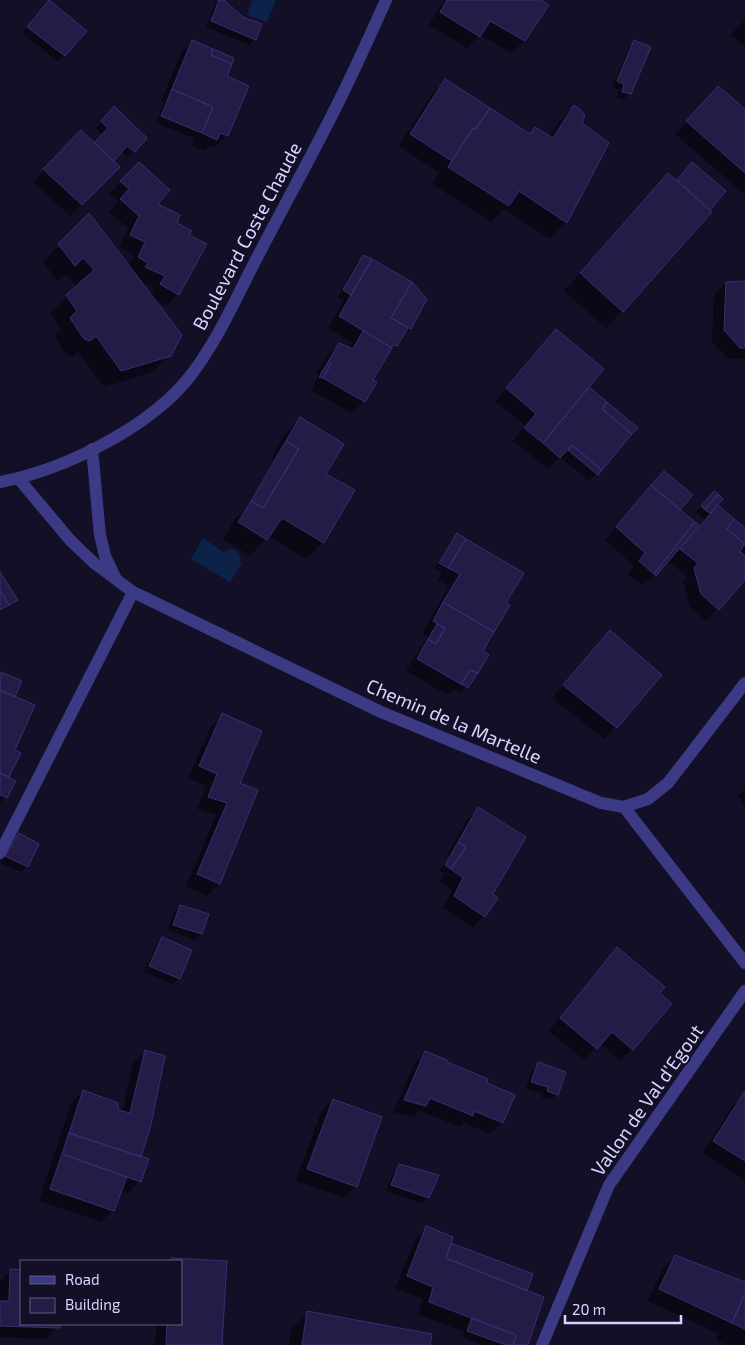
<svg xmlns="http://www.w3.org/2000/svg" width="745" height="1345" viewBox="0 0 745 1345" font-family="'Exo 2',sans-serif">
<style>
.water{fill:#0c2248}
.shadow{fill:#0007;fill-rule:evenodd}
.building{fill:#241b47;stroke:#3b2d73}
.lines{fill:none;stroke-linecap:round;stroke-linejoin:round}
.minor{stroke:#3d3a85;stroke-width:12}
.tertiary{stroke:#3d3a85;stroke-width:12}
.labels{text-anchor:middle;stroke-width:4;stroke-linejoin:round;paint-order:stroke}
.street-label{font-size:19px;fill:#d9d4ff;stroke:#130f26}
</style>
<rect width="100%" height="100%" fill="#130f26"/>
<!-- water -->
<path class="water" d="M252,0h24l-9,22 -20,-7z
M203,538l21,14 6,-3 6,1 5,8 -2,2 3,4 -12,18 -39,-23z"/>
<!-- shadow -->
<path class="shadow" d="M219,0h4l32,39 -6,6 -43,-18 9,-23z
M444,0h94l9,5 -23,36 -12,12 -32,-18 -13,13 -38,-23z
M43,8l42,23 -27,31 -36,-29z
M745,20v26l-15,-11z
M193,42l33,35 1,58 -12,12 -5,-2 -6,6 -13,-6 3,-7 -38,-15 8,-21 -3,-1 20,-48z
M635,42l-5,51 -6,6 -7,-1 2,-8 -7,-3 17,-39z
M445,81l84,54 6,-6 14,8 9,-14 16,-17 6,17 -14,99 -16,17 -46,-30 -13,13 -59,-38 7,-11 -40,-27 34,-53z
M707,100l38,11v84l-70,-61z
M108,114l37,25 -17,18 -7,-6 -9,10 6,6 -48,49 -37,-34 36,-39 25,1 9,-9 -7,-7z
M139,164l17,40 32,31 -10,59 -12,12 -15,-9 19,58 -17,17 -49,15 -26,-35 -6,5 -5,-2 -13,-19 7,-7 -11,-16 27,-26 -11,-13 -8,7 -15,-19 46,-47 39,52 6,-12 -15,-8 9,-19 -19,-16 9,-10 -9,-8zM139,282l15,6 -4,7z
M686,170l38,22 -102,119 -16,17 -42,-37 88,-100 16,-16 8,7z
M363,256l9,4 53,39 -15,30 -7,5 -7,12 -11,11 -14,24 -7,20 -12,12 -40,-22 6,-16 -2,-1 11,-18 12,-12 10,5 3,-6 -24,-15 16,-28 -6,-3 19,-35z
M726,283h19v76h-17l-16,-17 2,-47z
M556,330l31,57 10,87 -8,7 -29,-24 -12,12 -35,-28 12,-15 -30,-25z
M300,419l25,55 -2,68 -17,17 -38,-23 -18,20 -27,-17 12,-20 11,-11 28,-48 -3,-2 13,-22z
M664,473l15,37 20,17 6,-7 -9,-8 12,-14 14,1 -13,14 36,17v48l-39,43 -17,-15 -6,-25 4,-5 -19,-15 -19,20 -2,-2 -6,6 -13,-11 6,-8 -29,-26 34,-41z
M457,535l47,68 -23,49 -14,35 -6,6 -7,-4 -6,6 -42,-24 22,-34 -6,-4 27,-47 -12,-6 5,-7 -8,-4 17,-28z
M0,573l17,26 -17,13z
M598,644l62,31 -56,64 -52,-41z
M1,674l13,23v53l-8,28v19l-6,6v-128z
M223,715l15,68 18,7 -37,94 -12,12 -21,-10 30,-71 -19,-6 9,-23 -18,-8 23,-51z
M745,789v16l-7,-9z
M478,809l13,85 -7,22 -11,12 -30,-20 9,-18 -12,-9 5,-7 -5,-3 9,-15 -2,-1 19,-34z
M19,835l8,31 -6,6 -21,-9 13,-22z
M180,906l27,9 -6,19 -6,6 -27,-10 6,-18z
M162,939l17,39 -6,6 -29,-12 12,-27z
M617,949l42,44 -27,56 -12,12 -20,-18 -16,17 -35,-29 56,-70z
M145,1052l-6,106 1,23 -12,12 -7,-2 -8,19 -12,12 -62,-21 32,-98 12,-12 34,20 5,1 11,-49z
M426,1052l59,32 17,38 -12,12 -26,-11 -4,4 -40,-16 -7,6 -20,-5 21,-48z
M538,1064l19,30 -6,6 -10,-3 1,-4 -16,-5 6,-18z
M745,1093v88l-43,-28 32,-49z
M333,1100l23,86 -12,12 -48,-17 25,-69z
M400,1166l28,31 -6,6 -36,-12 8,-19z
M427,1228l21,20 3,-3 76,100h-43l-22,-8 2,-5 -46,-18 4,-15 -27,-11 20,-48z
M675,1256l70,28v61h-18l-11,-5 3,-6 -71,-33 15,-33z
M172,1259l54,4 -5,82h-66l2,-21h24v-63h-11z
M10,1271h11v53h38l-1,3 -12,12 -46,-2v-56z
M308,1313l121,32h-140l2,-16z"/>
<!-- building -->
<path class="building" d="M49,0l38,31 -22,25 -38,-29z
M219,0h5l19,17 19,7 -6,16 -45,-19z
M447,0h94l8,5 -24,36 -35,-20 -10,16 -40,-25z
M192,40l21,9 -2,6 21,9 -5,12 22,10 -21,50 -8,-3 -3,7 -15,-7 11,-26 -41,-18z
M634,40l17,7 -20,47 -9,-2 2,-8 -7,-3z
M213,49l21,9 -2,6 -21,-9z
M445,79l45,29 -15,22 -2,-2 -21,33 -42,-27z
M718,86l27,23v64l-59,-52z
M172,89l41,18 -11,26 -41,-17z
M574,105l7,5 4,6 -3,7 27,20 -42,80 -48,-32 -10,15 -61,-39 25,-39 2,2 15,-22 40,26 5,-7 18,11z
M114,106l33,32 -12,14 -8,-6 -13,15 -20,-18 14,-15 -7,-7z
M81,130l39,37 -38,38 -39,-36z
M139,162l31,28 -12,14 22,11 -3,8 15,8 -3,4 18,9 -28,51 -19,-11 5,-8 -20,-9 3,-4 -10,-6 7,-15 -15,-7 9,-19 -19,-17 9,-10 -9,-8z
M692,162l34,29 -16,19 -33,-30z
M668,173l44,39 -89,100 -43,-39z
M89,213l93,122 -11,21 -50,15 -25,-35 -6,5 -6,-2 -14,-21 7,-7 -11,-16 28,-25 -11,-12 -8,8 -17,-22z
M363,255l9,4 -21,36 -8,-5z
M372,259l40,23 -21,36 17,10 -11,18 -4,-1 -1,3 -53,-32z
M745,281v67h-5l-16,-18 2,-48z
M412,282l15,17 -16,30 -20,-11z
M556,329l48,40 -61,74 -19,-15 12,-14 -30,-26z
M363,331l29,17 -19,32 4,2 -12,20 -42,-24 8,-14 -3,-2 11,-19 14,6z
M328,362l3,2 -8,14 -4,-1z
M589,387l18,15 -5,7 30,25 -30,36 -30,-25 -12,13 -17,-15z
M607,402l31,26 -6,6 -30,-25z
M300,417l44,27 -18,30 29,16 -31,53 -42,-25 -15,22 -29,-18 13,-21 12,7 36,-59 -13,-8z
M286,441l13,8 -36,59 -12,-7z
M572,445l30,25 -4,5 -30,-25z
M664,471l29,24 -13,15 -29,-25z
M651,485l44,37 -41,52 -15,-13 6,-8 -29,-26z
M714,491l4,3 -13,16 -4,-4z
M718,494l5,5 -13,14 -5,-3z
M718,505l16,14 -7,10 18,15 -5,7 5,5v24l-26,30 -18,-16 -7,-26 4,-5 -18,-14z
M734,519l11,9v16l-18,-15z
M695,522l4,3 -43,51 -2,-2z
M457,533l9,6 -18,29 -9,-5z
M466,539l58,34 -18,30 4,2 -16,27 -51,-30 17,-28 -12,-6z
M0,572l18,28 -9,5 -9,-15z
M0,590l9,15 -9,5z
M443,602l51,30 -11,19 6,4 -11,18 -8,-3 -9,14 -44,-25 11,-20 8,5 9,-16 -12,-7z
M437,624l8,4 -9,16 -8,-5z
M610,630l52,45 -45,53 -54,-43z
M470,670l8,3 -10,15 -7,-4z
M1,672l21,9 -7,16 -15,-7z
M0,690l35,15 -20,45 6,3 -12,24 -9,-4z
M222,713l40,18 -22,52 18,7 -38,94 -23,-10 30,-71 -19,-6 9,-23 -18,-8z
M0,773l16,8 -9,17 -7,-3z
M478,807l48,30 -33,57 5,4 -13,19 -31,-21 9,-18 -12,-9 15,-22 -8,-5z
M19,833l20,11 -11,23 -23,-11z
M458,842l8,5 -15,22 -6,-4z
M180,905l29,9 -7,20 -29,-9z
M162,937l30,13 -12,29 -31,-13z
M617,947l48,40 -5,6 12,11 -39,46 -21,-18 -15,17 -37,-31z
M145,1050l20,6 -14,69 -10,32 -72,-24 14,-43 35,13v7l12,3z
M425,1051l22,9v2l41,17 -1,4 28,12 -12,28 -29,-12 -1,5 -43,-18 -4,8 -22,-6z
M538,1062l28,10 -8,23 -11,-4 1,-4 -17,-5z
M745,1091v70l-32,-20z
M333,1099l49,18 -25,70 -50,-18z
M69,1133l80,26 -8,23 -79,-28z
M62,1154l65,23 -13,34 -64,-22z
M399,1164l40,11 -10,23 -38,-13z
M426,1226l27,11 -7,21 98,39 -16,48h-15l3,-10 -87,-33 4,-15 -26,-11z
M451,1243l82,31 -6,17 -81,-33z
M675,1255l70,27v11l-13,30 -73,-34z
M171,1258l56,3 -5,84h-56l1,-21h14v-63h-10z
M10,1269l11,1v54h39v4l-60,-2v-25h9z
M745,1293v36l-13,-6z
M307,1311l125,23 -2,11h-128z
M472,1318l44,17 -3,10h-7l-39,-14z"/>
<g class="lines">
<!-- minor -->
<path class="minor" d="M92,449l8,86 5,21 10,21
M18,478l52,62 24,23 39,29 248,120 220,91 23,4 24,-8 20,-16 77,-100
M624,807l121,156
M0,853l133,-261
M542,1345l67,-160 136,-194"/>
<!-- tertiary -->
<path class="tertiary" d="M0,482c64,-12 151,-55 191,-107 29,-38 48,-84 70,-125 24,-46 49,-91 72,-137 19,-37 36,-75 53,-113"/>
</g>
<g class="labels">
<!-- street labels -->
<g class="street-label">
<text transform="translate(247 236) rotate(-62)" y="7">Boulevard Coste Chaude</text>
<text transform="translate(454 721) rotate(23)" y="7">Chemin de la Martelle</text>
<text transform="translate(647 1100) rotate(-55)" y="7">Vallon de Val d'Egout</text>
</g>
</g>
<!-- legend -->
<rect x="20" y="1260" width="162" height="65" fill="#130f26" stroke="#625e7d"/>
<rect x="30" y="1276" width="25" height="8" fill="#3d3a85" stroke="#625e7d"/>
<text x="65" y="1285" font-size="15" fill="#d9d4ff">Road</text>
<rect x="30" y="1298" width="25" height="15" fill="#241b47" stroke="#625e7d"/>
<text x="65" y="1310" font-size="15" fill="#d9d4ff">Building</text>
<!-- scale -->
<path d="M565 1315v8h116v-8" fill="none" stroke="#d9d4ff" stroke-width="2.5"/>
<text x="572" y="1315" font-size="15" fill="#d9d4ff" stroke="#130f26" stroke-width="4" paint-order="stroke">20 m</text>
</svg>
